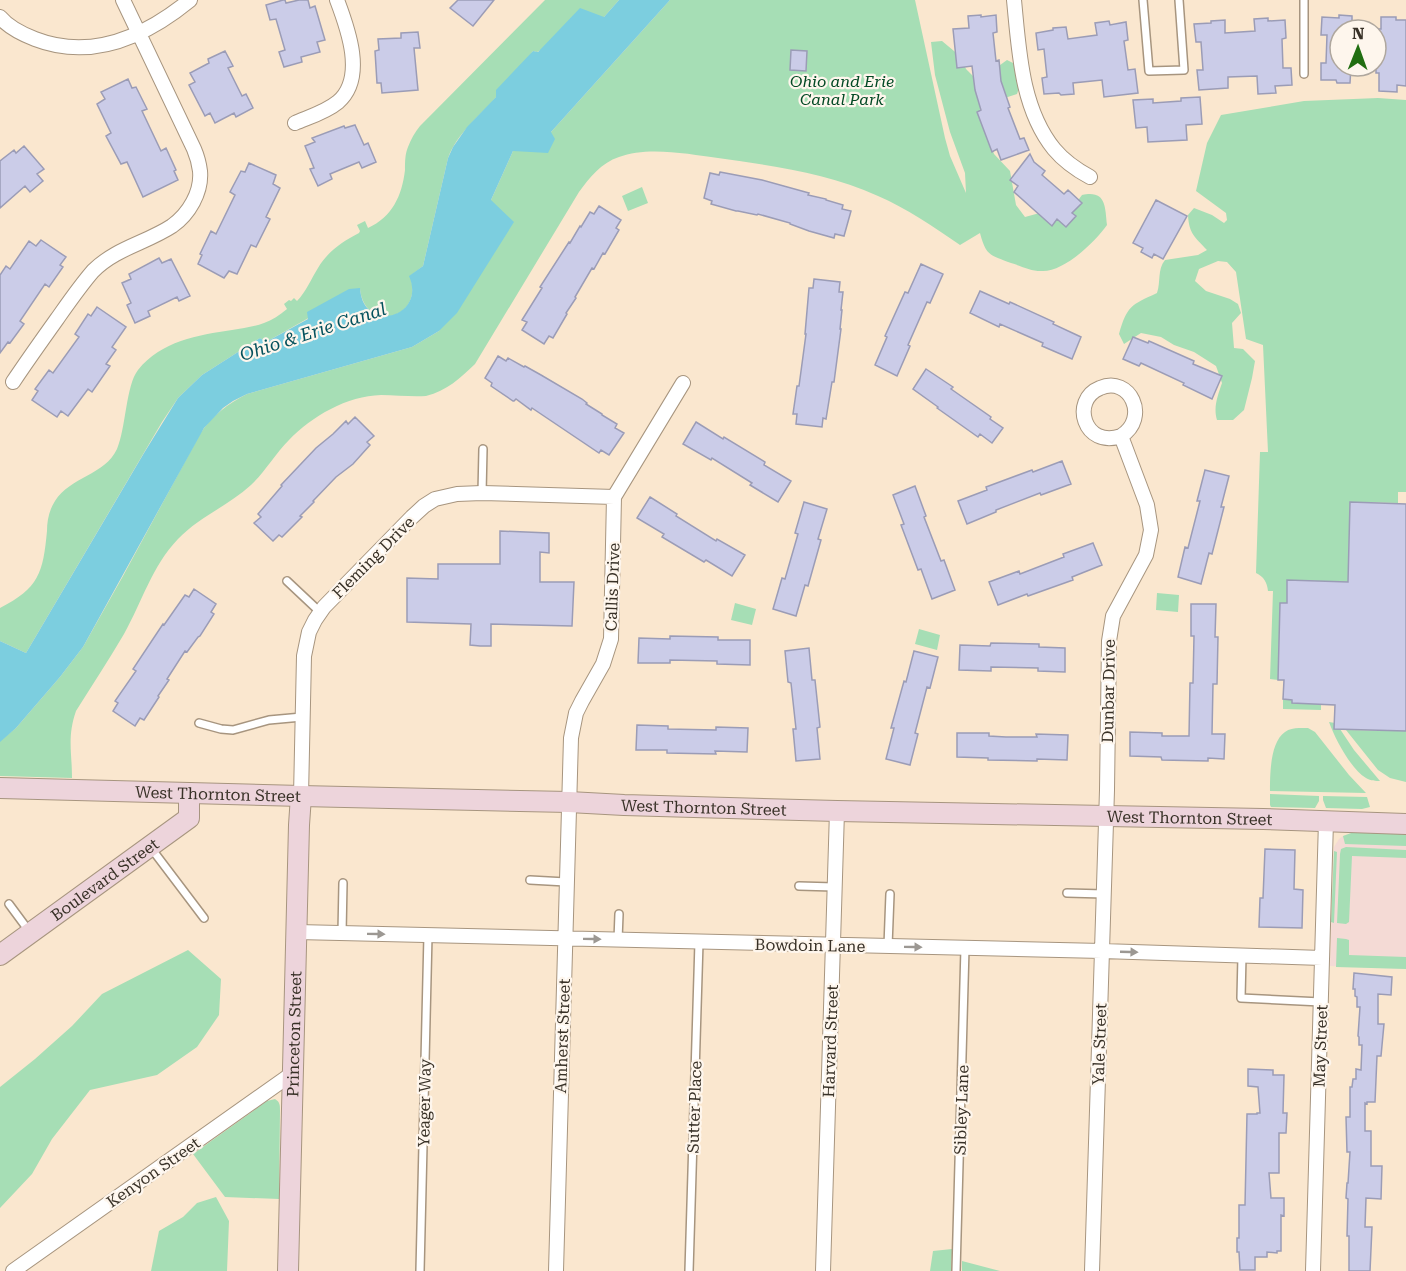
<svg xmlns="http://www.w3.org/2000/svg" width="1406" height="1271" viewBox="0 0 1406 1271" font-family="'Roboto Serif',serif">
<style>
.commercial{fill:#f4dad5}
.green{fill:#a6deb5}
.water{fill:#7ccedf}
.building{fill:#cbcce8;stroke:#9b9cb6;stroke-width:1.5}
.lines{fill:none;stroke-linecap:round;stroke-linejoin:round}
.lane-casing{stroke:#a7957f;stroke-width:10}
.street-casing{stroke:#a7957f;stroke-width:16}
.secondary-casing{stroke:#a7957f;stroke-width:22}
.lane{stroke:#fff;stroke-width:7}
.street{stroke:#fff;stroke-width:14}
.secondary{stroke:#edd4db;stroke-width:20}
.oneway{fill:#9c9893}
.labels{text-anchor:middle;stroke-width:4.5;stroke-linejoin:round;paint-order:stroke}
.park-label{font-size:16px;font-style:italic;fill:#024924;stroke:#fef6ed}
.street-label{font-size:16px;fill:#383127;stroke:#fef6ed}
.water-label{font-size:18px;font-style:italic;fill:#04515d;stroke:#fef6ed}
</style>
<rect width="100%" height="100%" fill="#fae7cf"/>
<!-- commercial -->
<path class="commercial" d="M1354,832l52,2v135l-76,-3 4,-119 5,-8 4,-3z"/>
<!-- green -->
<path class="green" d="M545,0h74l-15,17 -67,35 -4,-1c-12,15 -23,30 -36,45 -17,20 -40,37 -49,62l-25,108 -13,10c15,43 -45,58 -50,13l-94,53 -6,-4 -58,37 -24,23 -16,24 -136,231 -26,-12v-33c39,-20 43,-35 47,-77 0,-10 2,-21 8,-30 15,-24 50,-26 62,-52 9,-21 9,-64 21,-79 23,-29 60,-35 94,-40 11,-2 22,-3 32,-7 8,-3 16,-8 23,-14l-3,-5 5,-4 2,1 3,-3 3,3c9,-9 14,-22 21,-33 10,-17 24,-26 41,-35l1,-2 -3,-6 8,-4 3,7c24,-11 34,-32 37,-58 0,-8 0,-16 3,-23 3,-8 7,-15 12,-21z
M670,0h245l30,138 5,18 16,37 -1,-20 -15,-41 -15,-57 -4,-33 11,-1 18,15 6,13 7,7 23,-8 11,-8 10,5 3,20 -3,9 -37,12 1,11 13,37 16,17 6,34 9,12 22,-6 18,7 17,-23c24,-5 23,11 25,30 -12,17 -42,46 -64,46 -10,1 -22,-5 -32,-8 -21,-8 -25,-7 -31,-30l-20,12c-26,-18 -54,-37 -82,-49 -51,-23 -105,-30 -160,-38 -29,-4 -71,-12 -99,-1 -18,6 -29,20 -40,35l-104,172c-15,14 -28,27 -49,32 -15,1 -30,-1 -45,-1 -34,1 -69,21 -92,45 -14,14 -24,32 -38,45 -23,21 -52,32 -73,54 -26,27 -36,63 -54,95 -15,26 -32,51 -48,77 -9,26 -4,41 -4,67l-72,-2v-35l16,-13 44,-51 23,-30 40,-71 77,-142c12,-19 28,-30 47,-40l165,-47 27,-16 52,-131 22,-49 38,-19z
M1378,98l28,2v392h-8v11l-48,-1 -2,80 -61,-2v23l-7,1 -2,76 -8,-1 3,-88h-5c-1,-9 -4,-14 -12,-18l4,-121h8l-5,-107 -17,-6 -10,-67 -9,-10 -9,-1 -19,8 -4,12 11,10 24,8 8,5 3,9 -9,10 2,25 9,1 12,12 -3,17 -8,32 -11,10h-16c-4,-13 1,-25 5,-37l-6,-17 -22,-14 -20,-7 -13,-8 -20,-4 -17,11 -5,-10c8,-28 12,-29 38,-41 4,-11 0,-23 8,-33l33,-5 9,-5c-12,-13 -18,-16 -19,-35l6,-7 18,7 12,8 3,-3 -1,-7 -30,-22 11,-48 14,-28 83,-14z
M642,187l6,16 -20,8 -6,-15z
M1157,593l22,2 -1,17 -22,-2z
M735,603l21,6 -4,16 -21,-5z
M919,629l21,6 -3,15 -22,-6z
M1283,699l9,1v3l29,1v6l-38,-1z
M1329,722l6,1v6h5l14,21 26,31c-4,0 -9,0 -14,-3 -15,-9 -31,-39 -37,-56z
M1299,728h9l7,4 34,43 17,18 -96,-2c0,-16 0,-49 15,-59 4,-3 9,-4 14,-4z
M1346,730l60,1v51l-16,-4 -12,-8z
M1270,794l49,2v5l-4,7 -44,-1 -1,-2z
M1323,796l44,1 3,10 -8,2 -36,-1 -3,-8z
M1354,832l52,2v12l-61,-2 -2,-8z
M1346,847l60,3v8l-54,-2 -3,66 -3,2 -9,-1 3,-69 1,-5z
M1334,851l3,1 -3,71 -3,-1z
M1337,938l9,1 3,1v15l57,2v12l-70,-2z
M188,950l33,29 -2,36 -22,32 -40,28 -67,15 -38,49 -20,35 -32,34v-121l35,-28 37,-33 30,-32z
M275,1099c5,3 5,6 5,12l-1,88 -54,-2 -32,-43 74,-53z
M216,1197l13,24 -2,50h-76l8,-40 24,-14 14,-14z
M952,1249l-1,22h-21l3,-20z
M962,1260v1l38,10h-38z"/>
<!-- water -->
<path class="water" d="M619,0h51l-119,132 4,7 -7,14 -35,-2 -22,49 23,22 -57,91 -18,18 -27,16 -165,47 -14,7 -10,7 -19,20 -121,219 -23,30 -44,51 -16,14v-101l26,12 118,-200 34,-55 24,-23 58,-37 6,4 42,-23 -1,-7 42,-23 11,-1c3,47 67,29 49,-12l14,-10 25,-108 5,-11 14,-20 29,-30v-7l37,-39 5,1 42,-44 24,9z"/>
<!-- building -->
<path class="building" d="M283,0h2l1,3 13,-3h9l2,8 5,-2 10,34 -8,2 3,10 -19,5 1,5 -18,5 -5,-15 6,-2 -9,-31 -6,1 -4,-15z
M458,0h36l-21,26 -23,-18z
M981,15v2l15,-2 1,17 -4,1 3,28 3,-1 2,21 9,26 -2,1 12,31 4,-1 5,12 -28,10 -4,-11 -5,3 -15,-40 4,-2 -6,-20 -3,-24 -15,2 -4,-39 16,-1 -1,-12z
M1339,15l13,1v14h-12v36h11l-1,17h-13l-1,-3h-15v-17h5l1,-28h-6l1,-18 17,1z
M1381,17h15v3h10v66l-9,-1v7l-18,-1v-18h-3v-44h5z
M1268,18v3l17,-1 1,18 -4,1 1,29h8l1,17 -17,1 1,7 -18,1 -1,-18 -29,1v11l-29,2 -2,-20h6l-2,-28h-5l-2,-18 17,-1v-2l14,-1v13l30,-2 -1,-12z
M1109,21l1,4 16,-3 2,18 -4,1 4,29 7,-1 3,24 -34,4 -2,-17 -29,3 1,11 -13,1 -2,-2 -15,1 -2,-16 5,-1 -3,-28 -6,1 -2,-17 17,-3v-2l13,-1 2,12 29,-4 -2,-12z
M418,32l2,16h-6l4,42 -36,3 -1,-10h-4l-2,-32 4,-1 -1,-11 23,-1v-5z
M791,50l16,1 -1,20 -16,-1z
M225,51l8,15 -5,2 14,28 4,-2 7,14 -17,9 -2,-4 -19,10 -5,-10 -5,3 -16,-31 6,-3 -5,-9 19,-10 -1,-4z
M128,79l4,9 4,-1 11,22 -5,2 19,40 5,-3 10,22 -2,1 4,9 -35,17 -16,-35 -6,2 -15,-28 5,-3 -14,-29 8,-5 -4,-7z
M1200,97l2,27 -16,1 1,15 -39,2 -1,-15 -11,1 -3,-28 20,-1v4l28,-2v-3z
M355,125l9,20 4,-2 8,19 -14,6 -3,-6 -29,12 2,5 -14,7 -8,-17 4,-1 -9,-22 10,-4 -3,-4 32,-12 1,2z
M24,146l20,23 -7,5 6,7 -13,11 -5,-6 -25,22v-47l14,-11 2,3z
M1030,154l4,8 11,9 -3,4 22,19 4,-4 14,13 -10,10 4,3 -10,11 -9,-8 -5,7 -38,-34 4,-6 -8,-6z
M249,163l27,12 -3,9 7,4 -14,29 4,2 -14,28 -5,-2 -14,29 -8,-3 -5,7 -26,-14 4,-9 -2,-1 11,-23 5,3 19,-39 -5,-3 11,-21 4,1z
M720,172l42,8 47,13 -1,2 18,4v1l17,5 -1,4 9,2 -7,25 -9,-2 -1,4 -25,-7 -19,-7v-1l-32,-9 -1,1 -19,-4h-2l-25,-7 1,-3 -8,-3 6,-25 9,2z
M1156,200l31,16 -24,43 -9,-5 -2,4 -11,-6 2,-4 -10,-5z
M599,206l22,14 -5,8 3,2 -14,24 -2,-1 -9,16 -2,-1 -17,29 1,1 -10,15 1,1 -14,24 -4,-2 -5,8 -22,-14 5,-8 -5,-2 20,-32 -2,-1 29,-45 1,1 10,-17 1,1 9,-15 4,2z
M41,240l25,17 -6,8 3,2 -14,20 -4,-3 -25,37 4,3 -14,19 -2,-1 -8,11v-78l6,-9 4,3 19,-28 7,5z
M159,258l3,5 9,-4 19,37 -11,5 -2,-4 -29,14 2,5 -15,7 -8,-18 4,-2 -9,-20 9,-4 -2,-5z
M921,264l22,10 -13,29 -3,-1 -19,43 2,1 -13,30 -22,-11 12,-28 -2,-1 20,-44 3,1z
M814,279l26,3 -1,10h4l-2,18h1l-2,19h1l-7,53h-2l-6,37 -3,-1 -1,9 -26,-3 1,-10h-4l4,-28h2l7,-52h-1l4,-46h4z
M980,291l29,13 1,-2 44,20 -1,2 28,13 -9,22 -30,-13 1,-3 -43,-19 -1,3 -29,-14z
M97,307l29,20 -14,20 4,3 -10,14 4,2 -18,26 -4,-3 -20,27 -7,-5 -4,6 -25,-17 6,-9 -3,-2 14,-19 4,3 26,-36 -4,-3 13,-20 3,2z
M1133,337l15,6 1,-2 45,20 -1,3 29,12 -10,23 -29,-14 1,-2 -43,-20 -2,3 -16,-7z
M498,356l8,5 2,-3 16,9 1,-1 16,9 41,24 5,4 -1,1 16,10v1l15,9 -2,4 9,5 -15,22 -8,-5 -2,3 -67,-45 -1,2 -15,-11 -2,2h-1l-22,-15 1,-3 -7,-5z
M926,369l27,18 -2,2 40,28 -1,2 13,9 -11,15 -12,-9 -2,3 -41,-29 1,-1 -25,-18z
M355,417l19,19 -7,6 3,3 -17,19 -17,13 -23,24 1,1 -14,14 2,1 -20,20 -3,-2 -6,6 -19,-18 7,-6 -3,-3 24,-28 -1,-1 35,-37 17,-14 13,-13 2,3z
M696,422l27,17 1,-2 41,25 -1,3 27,16 -13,21 -28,-17 2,-2 -40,-25 -1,2 -28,-16z
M1062,461l9,23 -30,11 -1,-2 -44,17v2l-29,12 -9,-23 29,-11 -1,-3 46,-17 1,2z
M1205,470l24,6 -8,31h3l-12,47 -3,-1 -8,31 -23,-7 7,-30 3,1 12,-47h-3z
M915,486l11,30 -2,1 17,44 3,-1 11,30 -23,9 -11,-30 -3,1 -17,-45 3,-1 -11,-29z
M650,497l27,17 -1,2 40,25 1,-2 28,16 -13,21 -26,-16 -2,2 -42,-25 2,-3 -27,-16z
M804,502l23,7 -9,30 3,1 -13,46 -3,-1 -9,31 -23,-7 9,-31 3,1 13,-45 -3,-1z
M1350,502l56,2v227l-72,-2 1,-24 -43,-2v-3l-9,-1 1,-19h-6l2,-77h7v-23l61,2z
M500,531l49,2v20l-9,-1v30h34l-2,44 -81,-2v22h-11l-10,-1 1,-21 -64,-2v-44l31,1v-15h62z
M1093,543l9,22 -30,12 1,3 -45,16 -1,-2 -29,11 -9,-23 30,-11 1,3 44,-17 -1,-3z
M194,589l22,15 -5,8 3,2 -14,22 -2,1 -11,15 -2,-1 -18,28 2,1 -11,16 1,1 -15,23 -4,-2 -5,8 -22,-15 5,-8 -3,-2 21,-30 -3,-2 30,-45 1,1 21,-30 4,2z
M1191,604h25l-1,33h3l-1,47h-4l-1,50h13l-1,25 -16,-1v3l-46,-1 -1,-3 -31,-1v-24l32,1v3h27l1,-53h3l1,-47h-3z
M670,636l48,1v3h32v25l-33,-1v-3l-47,-1v3h-32l1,-25 31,1z
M991,643l48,1v3l26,1v24l-27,-1v-3l-47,-1v4l-32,-1 1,-25 30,1z
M809,648l3,32h3l5,47 -3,1 3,31 -24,2 -3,-32h3l-5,-46 -3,-1 -3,-31z
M914,651l24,6 -8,31 -3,-1 -12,46 3,1 -8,31 -24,-6 8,-31h-3l13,-47 2,1z
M637,725l31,1v3l48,1v-3l32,1 -1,24 -32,-1 1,3 -49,-1v-3h-31z
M957,733h32v3l17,1h31l-1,-3 32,1 -1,25 -30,-1v2l-49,-1v-2l-31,-1z
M1265,849l30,1 -1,39 9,1 -1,38 -43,-1 1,-29h3z
M1354,973l38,4 -1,18 -13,-1v30h6l-3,32h-4l-2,46h-8v2l-2,-1v28h6v35h11l-1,33 -15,-1 -1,29h7l-2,44h-21v-35h-2l1,-37 -2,-1 1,-15h1l2,-31h-3l-1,-35h4v-30h2l1,-8h3v-10l5,1 1,-25h-3v-8l-1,-1 2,-29h-3v-10l-2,-1v-7h-2z
M1248,1069l25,1v5h11l-1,38h4l-1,20h-7v40h-10l2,25h13v18l-3,-1v36h-4v2l-10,-1v5h-12v13h-15l-1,-18h-2v-14h2v-33h6l2,-91h10v-1h3l-2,-26 -10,-1z"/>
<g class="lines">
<!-- lane casing -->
<g class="lane-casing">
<path id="lane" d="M1143,0l6,71 35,-1 -5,-70
M1304,0v74
M482,493l1,-44
M287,581l33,31
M199,723l22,6 12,1 36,-10 33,-3
M151,848l53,70
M530,880l36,2
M799,886l35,1
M1067,893l37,1
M9,904l20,27
M342,933l1,-50
M618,940l1,-26
M888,946l2,-52
M1242,956l-1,42 80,4
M420,1271l8,-336
M689,1271l10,-329
M956,1271l9,-323"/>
</g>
<!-- street casing -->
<g class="street-casing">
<path id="street" d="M1014,0c5,50 7,108 40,149 10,12 23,21 36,28
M0,17c9,11 22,17 35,22 57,22 111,-3 155,-39
M295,123c14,-6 31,-11 43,-21 28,-24 10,-73 -1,-102
M13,382c14,-21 29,-42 44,-63 12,-17 23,-33 36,-48 23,-23 53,-28 79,-45 17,-12 30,-34 28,-55 -1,-8 -3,-15 -6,-22l-71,-149
M301,796l3,-140 5,-24 6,-12 9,-13 88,-90 12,-11 11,-7 22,-5 25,-1 132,4
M297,932l805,19 220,7
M13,1271l280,-198
M556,1271l15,-533 5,-25 6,-12 21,-37 8,-25 3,-142 69,-114
M823,1271l14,-460
M1092,1271l15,-481 2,-149 4,-25 33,-61 5,-25 -4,-25 -26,-69c29,-18 9,-61 -21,-48 -30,12 -16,61 21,48
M1313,1271l13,-450"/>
</g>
<!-- secondary casing -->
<g class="secondary-casing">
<g id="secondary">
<path id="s1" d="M0,788l301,8 268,6 55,3 213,6 426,8 143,5"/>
<path id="s2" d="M0,955l189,-137v-25"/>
<path id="s3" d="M288,1271l11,-446 2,-29"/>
</g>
</g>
<!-- lane -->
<use href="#lane" class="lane"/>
<!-- street -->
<use href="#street" class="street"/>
<!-- secondary -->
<use href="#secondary" class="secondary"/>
</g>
<!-- one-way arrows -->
<defs><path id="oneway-solid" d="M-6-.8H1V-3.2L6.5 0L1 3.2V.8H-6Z" transform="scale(1.5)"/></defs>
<g class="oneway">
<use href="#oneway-solid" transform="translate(376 934) rotate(1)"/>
<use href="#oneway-solid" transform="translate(592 939) rotate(1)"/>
<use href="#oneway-solid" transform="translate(913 947) rotate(1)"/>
<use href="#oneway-solid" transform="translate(1129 952) rotate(2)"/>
</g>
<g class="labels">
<!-- park labels -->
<g class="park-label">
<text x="842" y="87">Ohio and Erie<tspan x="842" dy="18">Canal Park</tspan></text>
</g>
<!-- street labels -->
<g class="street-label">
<text transform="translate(373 557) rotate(-45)" y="6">Fleming Drive</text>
<text transform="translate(612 587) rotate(-88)" y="6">Callis Drive</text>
<text transform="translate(1108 691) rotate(-89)" y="6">Dunbar Drive</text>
<text dy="6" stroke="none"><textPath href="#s1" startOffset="218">West Thornton Street</textPath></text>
<text dy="6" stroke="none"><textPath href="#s1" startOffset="704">West Thornton Street</textPath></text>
<text dy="6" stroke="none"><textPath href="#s1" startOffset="1190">West Thornton Street</textPath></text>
<text dy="6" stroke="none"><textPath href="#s2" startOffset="129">Boulevard Street</textPath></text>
<text transform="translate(810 945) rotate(1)" y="6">Bowdoin Lane</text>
<text dy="6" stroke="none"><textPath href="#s3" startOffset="237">Princeton Street</textPath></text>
<text transform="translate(562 1036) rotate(-88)" y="6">Amherst Street</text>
<text transform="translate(830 1041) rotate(-88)" y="6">Harvard Street</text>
<text transform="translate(1099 1044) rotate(-88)" y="6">Yale Street</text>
<text transform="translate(1320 1046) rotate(-88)" y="6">May Street</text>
<text transform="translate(424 1103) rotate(-89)" y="6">Yeager Way</text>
<text transform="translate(694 1107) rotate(-88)" y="6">Sutter Place</text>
<text transform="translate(961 1110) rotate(-88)" y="6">Sibley Lane</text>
<text transform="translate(153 1172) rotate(-35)" y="6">Kenyon Street</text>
</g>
<!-- water labels -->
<g class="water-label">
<text transform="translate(313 332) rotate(-18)" y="6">Ohio &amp; Erie Canal</text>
</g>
</g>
<!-- north arrow -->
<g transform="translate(1358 48) rotate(1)"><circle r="28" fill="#fef6ed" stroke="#afa79e" stroke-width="1.5"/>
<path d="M0-4.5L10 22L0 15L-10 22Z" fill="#216e11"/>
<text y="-9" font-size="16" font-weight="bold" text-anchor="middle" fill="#383127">N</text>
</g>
</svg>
